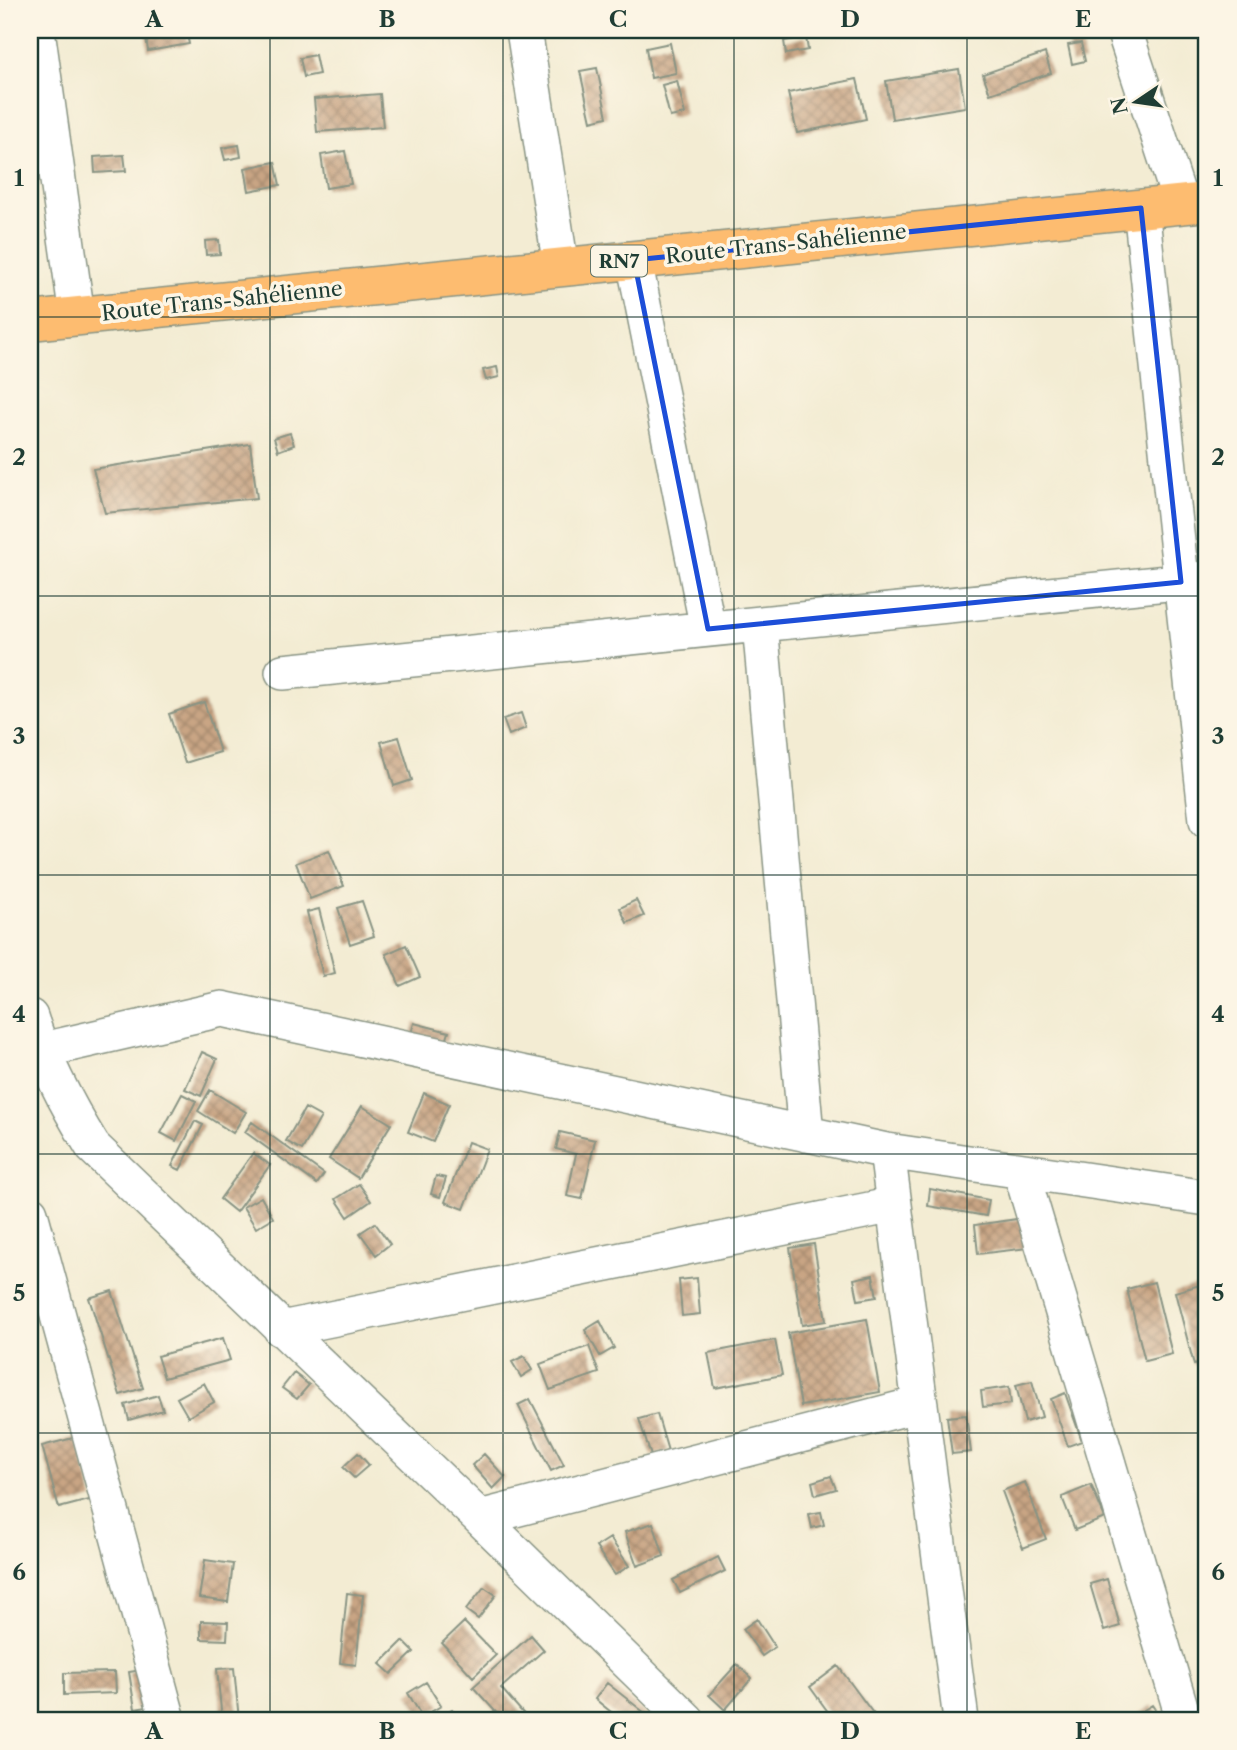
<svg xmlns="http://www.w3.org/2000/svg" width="1237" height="1750" viewBox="0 0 1237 1750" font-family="'Libre Caslon Text',serif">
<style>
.building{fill:url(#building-cross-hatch)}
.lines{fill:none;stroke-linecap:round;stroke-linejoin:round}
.street-casing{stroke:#899484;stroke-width:38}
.highway-casing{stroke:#899484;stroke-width:41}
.street{stroke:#fff;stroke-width:35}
.highway{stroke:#fdbc6f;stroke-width:38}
.marked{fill:none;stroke:#1d4ed8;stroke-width:5;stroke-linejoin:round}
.grid{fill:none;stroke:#1f3d34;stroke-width:2;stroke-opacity:0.55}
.labels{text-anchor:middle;stroke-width:7;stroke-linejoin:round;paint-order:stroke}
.shield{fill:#fcf5e5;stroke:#617469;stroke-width:2}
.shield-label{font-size:19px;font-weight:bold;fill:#1f3d34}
.street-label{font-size:21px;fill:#1f3d34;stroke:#fcf5e5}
.neatline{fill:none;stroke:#1f3d34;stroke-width:2.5}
.grid-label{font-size:23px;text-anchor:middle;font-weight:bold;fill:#1f3d34}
</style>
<defs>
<pattern id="building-cross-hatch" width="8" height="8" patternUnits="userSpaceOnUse" patternTransform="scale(1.75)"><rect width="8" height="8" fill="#c9a584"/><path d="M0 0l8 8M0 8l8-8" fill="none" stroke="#a3886d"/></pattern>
</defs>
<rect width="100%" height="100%" fill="#fcf5e5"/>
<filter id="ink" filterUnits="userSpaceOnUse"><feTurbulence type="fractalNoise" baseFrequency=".0143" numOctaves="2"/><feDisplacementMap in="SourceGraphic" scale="14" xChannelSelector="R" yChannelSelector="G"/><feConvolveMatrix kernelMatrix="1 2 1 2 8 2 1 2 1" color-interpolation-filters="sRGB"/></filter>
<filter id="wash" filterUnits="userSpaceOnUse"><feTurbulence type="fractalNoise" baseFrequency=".00686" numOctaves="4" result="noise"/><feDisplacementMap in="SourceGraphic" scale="28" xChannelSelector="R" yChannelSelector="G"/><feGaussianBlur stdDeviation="1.57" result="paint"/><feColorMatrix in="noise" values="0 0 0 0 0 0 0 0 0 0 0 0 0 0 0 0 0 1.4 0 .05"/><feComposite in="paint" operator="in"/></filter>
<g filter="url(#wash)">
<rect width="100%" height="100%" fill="#f3ecd3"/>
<g id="blocks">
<!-- building -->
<path class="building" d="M145,30h41l3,14 -41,7z
M806,37l2,13 -22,4 -2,-13z
M670,43l6,30 -25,5 -5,-30z
M1081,43l4,18 -13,3 -4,-19z
M1045,53l6,20 -61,21 -7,-20z
M315,55l4,19 -15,3 -4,-19z
M597,68l10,49 -16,4 -11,-50z
M959,69l6,38 -73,12 -6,-38z
M857,79l9,40 -69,14 -9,-40z
M677,81l8,33 -15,3 -8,-32z
M380,94l3,33 -66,5 -3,-33z
M239,145l2,12 -16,3 -3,-12z
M345,151l6,33 -25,4 -5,-33z
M124,155l2,16 -31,2 -1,-16z
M275,162l5,23 -31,6 -4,-23z
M219,240l1,14 -14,1 -1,-14z
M497,367l2,10 -13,3 -3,-10z
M290,433l4,12 -16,6 -4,-13z
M250,444l7,54 -152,15 -12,-44z
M204,702l16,50 -35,11 -16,-49z
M521,713l5,15 -17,7 -6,-16z
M399,737l13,43 -18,6 -13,-44z
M329,850l15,36 -34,13 -14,-36z
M636,900l8,16 -17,7 -7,-15z
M362,901l12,35 -24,8 -12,-36z
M319,909l16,64 -12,3 -16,-64z
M406,945l14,32 -20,9 -14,-32z
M414,1023l35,9 -3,10 -35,-8z
M202,1052l15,7 -16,37 -16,-7z
M210,1090l36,22 -13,21 -35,-22z
M424,1093l25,11 -16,38 -25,-10z
M182,1094l14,7 -20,40 -15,-8z
M362,1106l29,18 -33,54 -29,-19z
M305,1108l16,9 -19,33 -16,-9z
M195,1121l8,4 -23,45 -8,-4z
M252,1122l72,52 -7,10 -72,-52z
M560,1132l35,8 -13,59 -15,-3 9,-42 -20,-5z
M468,1142l19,7 -23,60 -19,-7z
M253,1153l17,12 -34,47 -16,-13z
M436,1176l10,2 -6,19 -9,-3z
M359,1184l12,17 -23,16 -12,-18z
M930,1189l59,11 -3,16 -58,-10z
M261,1197l12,21 -17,10 -13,-21z
M1024,1218l4,30 -50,6 -3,-29z
M375,1223l15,21 -14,11 -16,-22z
M814,1244l12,77 -24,4 -12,-77z
M873,1275l4,22 -19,3 -4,-21z
M697,1278l3,36 -18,2 -3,-36z
M1154,1282l18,72 -27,7 -18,-72z
M1207,1283v79l-13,3 -19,-73z
M112,1291l31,97 -23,7 -31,-97z
M867,1319l13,73 -79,14 -13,-73z
M600,1321l14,27 -14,8 -15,-26z
M223,1338l7,22 -66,18 -7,-22z
M775,1340l7,35 -67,13 -7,-35z
M589,1346l10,27 -49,17 -10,-26z
M524,1356l8,14 -11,7 -9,-15z
M294,1373l15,12 -12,14 -15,-11z
M1032,1381l10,36 -17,5 -9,-37z
M204,1383l10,19 -26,15 -11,-19z
M1009,1387l2,17 -28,3 -2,-16z
M1065,1393l17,48 -14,5 -17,-47z
M158,1395l5,15 -34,10 -4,-15z
M530,1399l34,66 -13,6 -33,-66z
M657,1414l11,37 -17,5 -12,-37z
M966,1415l5,37 -19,2 -5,-37z
M77,1437l16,62 -34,9 -17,-62z
M358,1453l11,12 -15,13 -11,-11z
M484,1454l21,23 -12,12 -21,-24z
M831,1476l5,13 -21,6 -3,-13z
M1025,1482l21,57 -23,9 -21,-57z
M1091,1485l14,33 -30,12 -13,-33z
M821,1512l3,13 -12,3 -3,-14z
M653,1523l11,33 -27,10 -12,-34z
M610,1538l19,28 -14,9 -19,-28z
M718,1557l7,14 -45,22 -7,-13z
M205,1560l28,4 -5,38 -29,-4z
M1107,1579l13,47 -16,5 -14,-47z
M484,1587l12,8 -18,24 -12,-9z
M347,1593l16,2 -7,70 -16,-2z
M757,1619l18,28 -13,9 -19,-27z
M201,1621l27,1 -1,18 -26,-1z
M464,1622l32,33 -23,22 -31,-34z
M531,1635l13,15 -43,38 28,32h-26l-30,-33z
M403,1641l11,11 -23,22 -11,-10z
M737,1664l15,14 -27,32 -16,-15z
M838,1666l40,54h-44l-24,-33z
M234,1668l5,52h-17l-5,-51z
M142,1670l5,37 -12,2 -6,-37z
M115,1672l1,21 -52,2v-22z
M426,1682l15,24 -19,11 -14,-24z
M607,1683l43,34 -3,3h-26l-26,-21z
M1152,1705l10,15h-34z
M452,1709l6,11h-27z"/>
</g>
</g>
<g filter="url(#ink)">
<use href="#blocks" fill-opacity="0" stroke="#899484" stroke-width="2"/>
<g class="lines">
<!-- street casing -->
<g class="street-casing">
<path id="street" d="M37,30l40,286
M524,30l37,237
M1124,30l57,174
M1141,208l66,612
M634,260l74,369
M760,624l46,510
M283,672l924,-93
M30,1017c15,47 37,88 63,130l387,371 207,202
M30,1053l192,-44 665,142 320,47
M887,1151l74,569
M1021,1171l163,549
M30,1213l138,507
M281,1329l613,-124
M480,1518l440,-114"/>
</g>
<!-- highway casing -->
<g class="highway-casing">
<path id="highway" d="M30,321l1177,-119"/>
</g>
<!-- street -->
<use href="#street" class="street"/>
<!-- highway -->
<use href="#highway" class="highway"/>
</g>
</g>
<!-- marked area -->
<path class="marked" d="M1141,208l40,374 -473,47 -74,-369z"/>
<!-- grid -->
<path class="grid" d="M270,30v1690M503,30v1690M734,30v1690M967,30v1690M30,317h1177M30,596h1177M30,875h1177M30,1154h1177M30,1433h1177"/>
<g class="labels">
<!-- shield labels -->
<rect class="shield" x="591" y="245.5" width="56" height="31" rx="5"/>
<g class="shield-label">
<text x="619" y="268">RN7</text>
</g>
<!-- street labels -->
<g class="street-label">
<text transform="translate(786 244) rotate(-6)" y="7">Route Trans-Sahélienne</text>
<text transform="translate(222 301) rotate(-6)" y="7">Route Trans-Sahélienne</text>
</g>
</g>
<!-- margin -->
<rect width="1237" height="1750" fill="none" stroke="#fcf5e5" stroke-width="77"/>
<!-- north arrow -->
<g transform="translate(1136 102) rotate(257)" stroke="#fcf5e5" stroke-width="5" paint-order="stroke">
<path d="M0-5L12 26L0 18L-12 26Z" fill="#1f3d34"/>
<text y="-10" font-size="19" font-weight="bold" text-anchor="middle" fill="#1f3d34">N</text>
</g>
<rect x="38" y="38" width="1160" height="1674" class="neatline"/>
<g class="grid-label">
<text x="154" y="27">A</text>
<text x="387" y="27">B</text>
<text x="618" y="27">C</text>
<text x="850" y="27">D</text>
<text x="1083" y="27">E</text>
<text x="19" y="186">1</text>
<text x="1218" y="186">1</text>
<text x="19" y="465">2</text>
<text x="1218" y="465">2</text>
<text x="19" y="744">3</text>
<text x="1218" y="744">3</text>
<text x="19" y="1022">4</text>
<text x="1218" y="1022">4</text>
<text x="19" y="1301">5</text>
<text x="1218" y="1301">5</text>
<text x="19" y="1580">6</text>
<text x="1218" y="1580">6</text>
<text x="154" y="1739">A</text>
<text x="387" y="1739">B</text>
<text x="618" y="1739">C</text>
<text x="850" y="1739">D</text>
<text x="1083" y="1739">E</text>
</g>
</svg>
